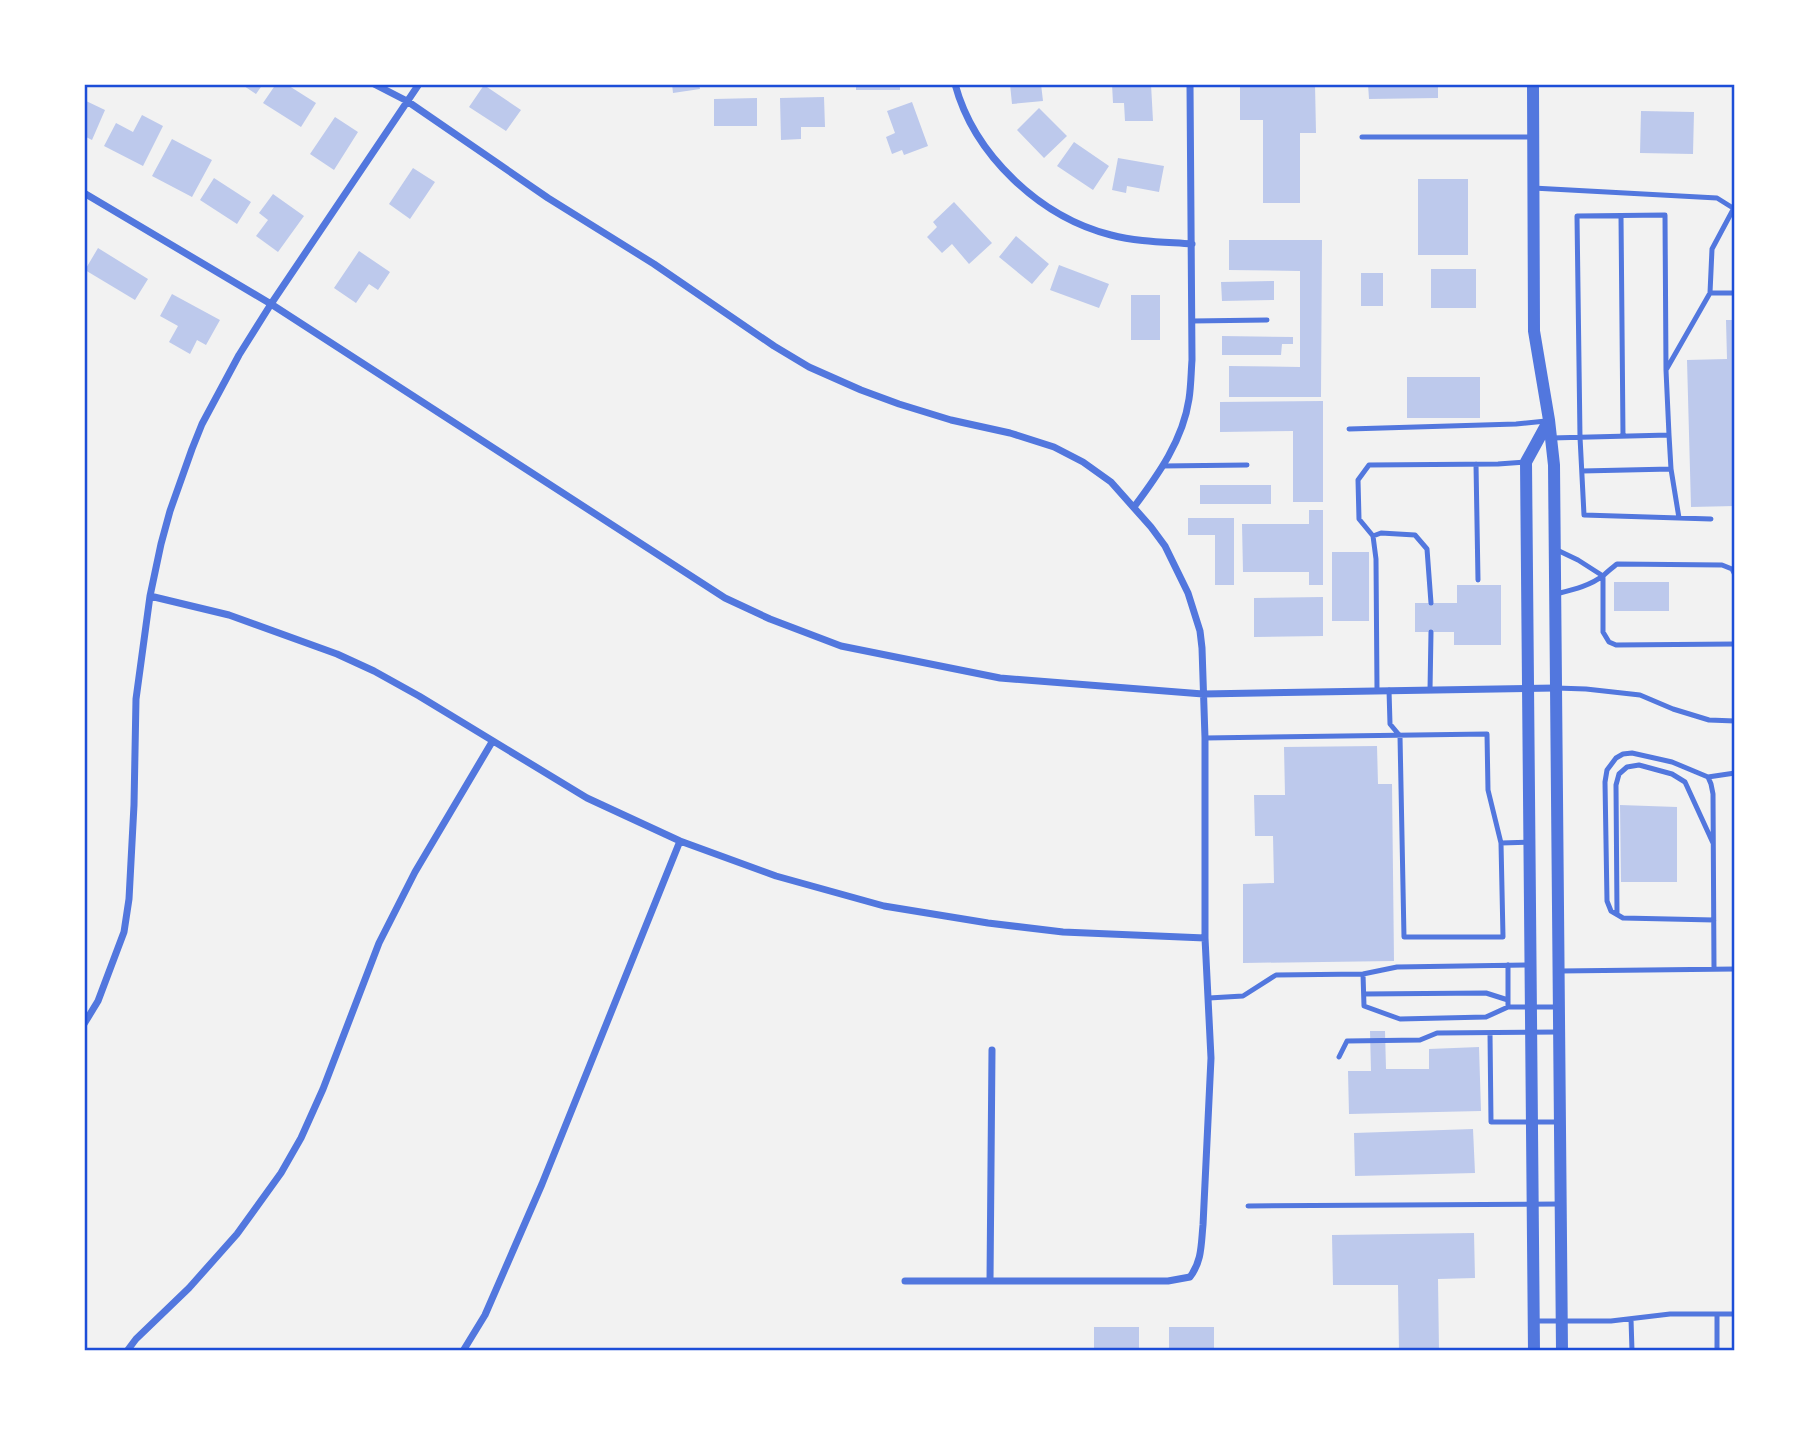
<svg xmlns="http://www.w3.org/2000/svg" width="1819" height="1435" viewBox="0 0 1819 1435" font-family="'Sofia Sans Condensed',sans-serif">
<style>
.building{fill:#bdc9ec}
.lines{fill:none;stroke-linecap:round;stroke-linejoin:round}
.service{stroke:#5277de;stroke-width:5}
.minor{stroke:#5277de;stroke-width:7}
.tertiary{stroke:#5277de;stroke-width:12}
.neatline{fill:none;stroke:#1d4ed8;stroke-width:2.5}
</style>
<rect width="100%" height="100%" fill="#f2f2f2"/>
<!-- building -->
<path class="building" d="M241,84h22l-7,10z
M276,84h10l30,19 -15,24 -38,-24z
M672,84h27l1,5 -27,4z
M856,84h44v6h-44z
M1010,84h31l2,17 -31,3z
M1112,84h39l2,37h-28l-1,-18h-11z
M1240,84h75l1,49h-16v70h-37v-83h-23z
M1368,84h70v14l-69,1z
M484,85l37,25 -15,21 -37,-24z
M824,97l1,30h-24v12l-20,1 -1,-42z
M757,98v28h-43v-27z
M84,100l21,10 -13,30 -8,-4z
M912,102l16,44 -24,9 -2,-5 -10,4 -6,-17 9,-4 -8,-22z
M1039,108l28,28 -23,22 -27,-28z
M1641,111l53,1 -1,42 -53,-1z
M142,115l21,11 -20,40 -39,-20 12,-23 17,9z
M335,117l23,15 -24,38 -24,-16z
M172,139l40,21 -20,37 -40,-21z
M1074,142l35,24 -16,24 -36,-24z
M1118,158l46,8 -5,26 -32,-6 -1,7 -14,-3z
M413,168l22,14 -25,37 -21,-15z
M214,178l37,24 -14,22 -37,-24z
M1418,179h50v76h-50z
M273,194l31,22 -26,36 -22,-16 12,-16 -9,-7z
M954,202l38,41 -23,21 -17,-20 -10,9 -15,-16 10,-10 -4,-5z
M1016,236l33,28 -17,20 -33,-27z
M1229,240h93l-1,157h-92v-31l71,1v-96l-71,-1z
M98,248l50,31 -13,21 -50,-30z
M359,251l31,21 -12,18 -9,-6 -13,19 -22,-15z
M1059,265l50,19 -10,24 -49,-18z
M1431,269h45v39h-45z
M1361,273h22v33h-22z
M1274,281v19l-52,1 -1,-19z
M172,294l48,26 -14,25 -9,-5 -7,14 -21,-12 9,-16 -18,-10z
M1131,295h29v45h-29z
M1726,320h9v186l-44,1 -4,-147 40,-1z
M1222,336l71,1v7h-11l-1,11h-59z
M1407,377h73v41h-73z
M1323,401v101h-30v-71l-73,1v-30z
M1200,485h71v19h-71z
M1309,510h14v75h-14v-13h-66l-1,-48h67z
M1188,518h46v67h-19v-50h-27z
M1332,552h37v69h-37z
M1614,582h55v29h-55z
M1457,585h44v60h-47v-13h-39v-29h42z
M1323,597v39l-69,1v-39z
M1377,746l1,38h14l2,177 -151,2v-79l31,-1 -1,-47h-18l-1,-41h31l-1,-48z
M1620,805l57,2v75h-56z
M1370,1031h15l1,38h43v-20l50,-2 2,64 -132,3 -1,-43h23z
M1473,1129l2,44 -120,3 -1,-43z
M1474,1233l1,45 -37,1 1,72h-40l-1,-66h-65l-1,-50z
M1094,1327h45v24h-45z
M1169,1327h45v24h-45z"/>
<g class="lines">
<!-- service -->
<path class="service" d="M1362,137h171
M1533,188l184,10 16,10
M1621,216l2,220
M1710,293h25
M1192,321l75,-1
M1666,370l-1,-155 -88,1 3,221 4,78 127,4
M1349,429l167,-5 30,-3
M1669,435l2,34 8,49
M1551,438l118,-3 -3,-65 44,-77 2,-44 23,-43
M1476,464l2,116
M1162,466l85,-1
M1582,471l89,-2
M1373,536l8,-3 34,2 12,14 4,54
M1557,550l21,10 25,16
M1603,576v56l6,10 7,3 119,-1
M1556,594c16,-4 34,-8 48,-19 4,-4 8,-7 13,-11l105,1 10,4 3,6
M1556,688l30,1 54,6 33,14 36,11 26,1
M1377,690l-1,-131 -3,-23 -14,-17 -1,-39 11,-15 129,-1 28,-2
M1430,690l1,-58
M1205,738l282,-4 1,56 13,53 2,94h-99l-4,-201 -10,-12 -1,-34
M1708,777l3,7 2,10 1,175
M1501,843l29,-1
M1617,914l-1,-129 3,-11 8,-7 12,-2 33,9 13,8 28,61
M1714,920l-91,-2 -12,-7 -4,-10 -2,-119 2,-12 9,-12 7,-4 9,-1 40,9 36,15 27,-4
M1508,965v42h51
M1560,971l175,-2
M1363,974l1,32 36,13 86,-2 22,-10
M1364,994l122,-1 22,7
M1209,998l34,-2 33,-21 87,-1 34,-7 131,-2
M1490,1033l1,89h69
M1339,1057l8,-16 73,-1 17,-7 122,-1
M1248,1206l312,-2
M1631,1319l1,32
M1536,1321h75l59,-7h65
M1717,1351v-37"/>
<!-- minor -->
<path class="minor" d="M374,84l33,17 141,97 106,66 120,82 35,21 52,23 38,14 52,16 59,13 44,14 29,15 28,20 40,45 14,19 23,47 12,38 2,17 3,90v200l6,120 -8,167c-2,20 -1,36 -13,52l-22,4h-263
M955,84c19,71 85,133 156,151 27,7 54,7 81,9
M84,193l187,111 454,294 45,21 71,27 159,32 203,16 353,-6
M1134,507c24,-32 49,-67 55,-108 2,-13 2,-26 3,-39l-2,-276
M150,596l79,19 108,39 37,17 45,25 168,102 93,43 96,35 108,30 104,17 75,9 142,6
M84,1024l14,-23 26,-69 5,-33 5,-94 2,-106 14,-103 11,-52 9,-33 22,-62 10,-25 37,-69 32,-51 148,-220
M990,1281l2,-231
M127,1351l9,-12 53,-51 48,-54 44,-61 20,-35 22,-49 56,-146 36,-71 77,-130
M463,1351l22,-36 57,-131 138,-343"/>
<!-- tertiary -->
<path class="tertiary" d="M1533,84l1,247 15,89 5,45 8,886
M1534,1351l-8,-889 23,-42"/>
</g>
<!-- border -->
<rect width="1819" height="1435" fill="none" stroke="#ffffff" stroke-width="172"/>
<rect x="86" y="86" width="1647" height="1263" class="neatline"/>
</svg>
